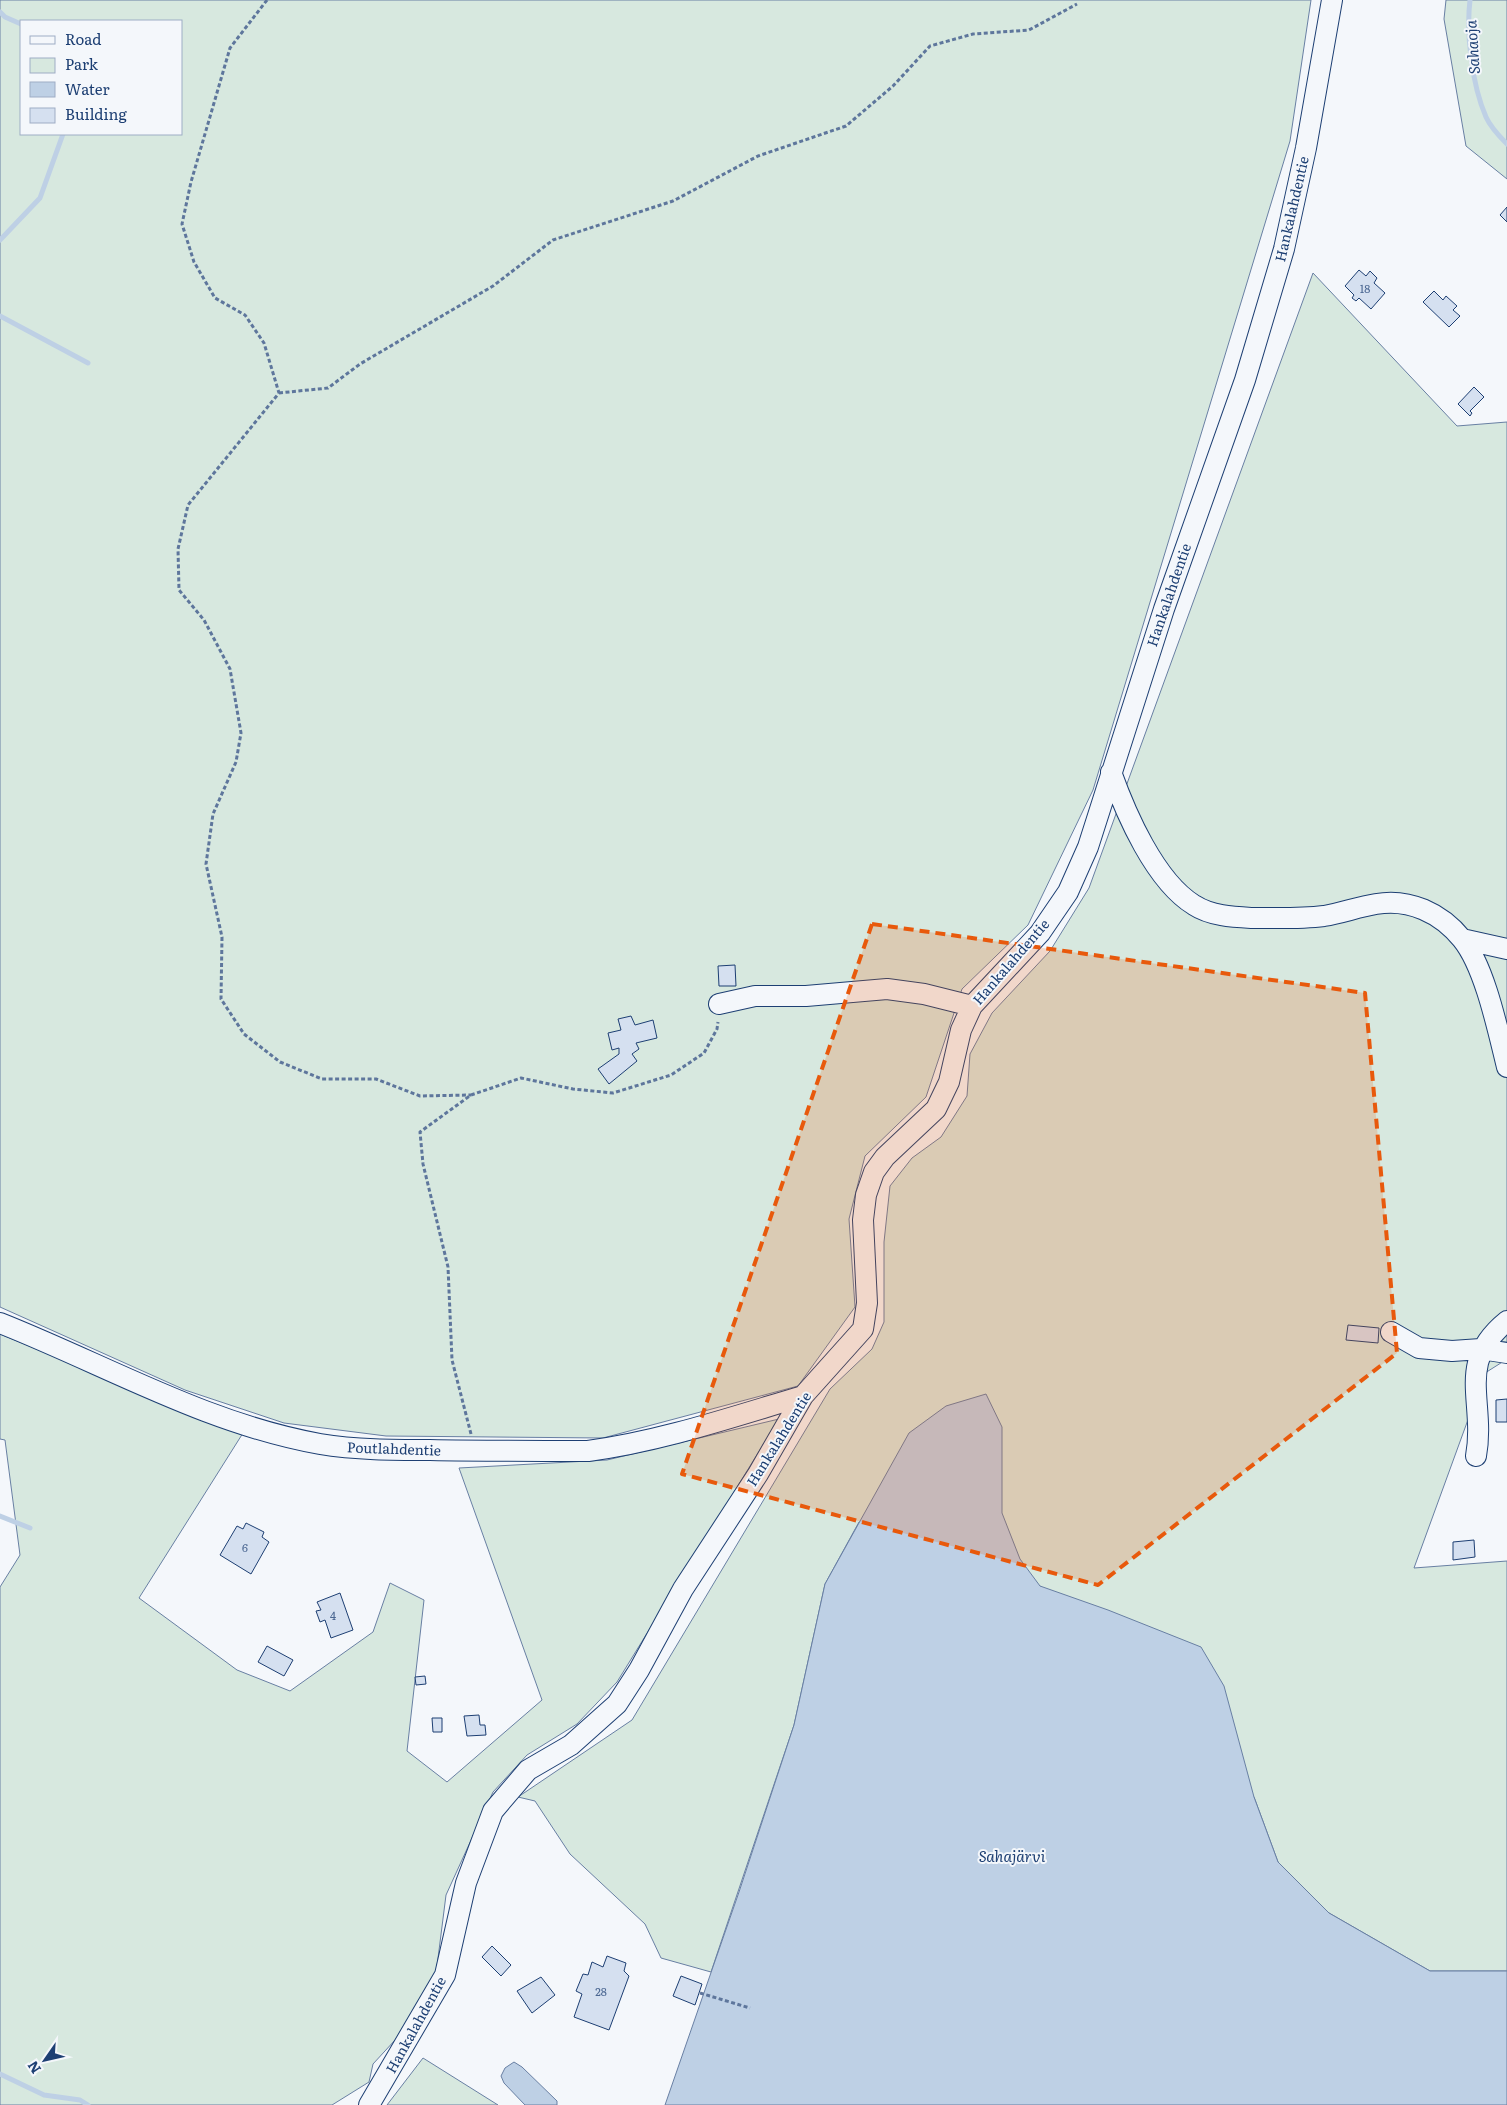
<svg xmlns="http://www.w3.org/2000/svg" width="1507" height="2105" viewBox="0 0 1507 2105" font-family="Literata,serif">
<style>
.green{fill:#d7e8df;stroke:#687fa3;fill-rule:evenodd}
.water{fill:#bed0e5;stroke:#687fa3}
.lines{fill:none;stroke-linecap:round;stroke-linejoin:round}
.stream{stroke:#bed0e5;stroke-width:5}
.building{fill:#d5e0f0;stroke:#1d3f73}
.minor-casing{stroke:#1d3f73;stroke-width:22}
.path{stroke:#5e769c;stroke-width:3;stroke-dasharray:4 2.5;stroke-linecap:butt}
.minor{stroke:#f4f7fb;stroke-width:20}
.marked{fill:#e8590c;fill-opacity:0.2;stroke:#e8590c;stroke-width:4;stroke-dasharray:10 6;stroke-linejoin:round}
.labels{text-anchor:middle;stroke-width:4;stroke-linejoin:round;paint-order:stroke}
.number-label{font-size:11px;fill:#4b6792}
.street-label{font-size:14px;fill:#1d3f73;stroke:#f4f7fb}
.water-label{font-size:15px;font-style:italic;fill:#1d3f73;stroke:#f4f7fb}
</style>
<rect width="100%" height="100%" fill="#f4f7fb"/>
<!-- green -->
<path class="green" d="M0,0h1311l-21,141 -197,649 -65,135 -66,64 -36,108 -61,59 -16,63 6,88 -57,79 -195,52 -217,-2 -102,-13 -99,-33 -185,-83zM21,21h160v113h-160z
M1446,0h61v179l-41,-33 -22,-127z
M1313,273l144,153 50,-4v923l-3,16 -19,12 -71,195 93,-7v410h-77l-101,-58 -51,-51 -24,-65 -214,-211 -181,-64 -34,62 -31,141 -83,247 -50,-14 -16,-34 -75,-70 -35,-53 -17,-4 114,-77 198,-331 42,-40 12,-27v-80l6,-56 22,-28 29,-21 26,-41 3,-42 22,-41 58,-62 39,-63z
M0,1334l243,99 -104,165 98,72 53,21 83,-59 17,-49 34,17 -17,151 40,31 95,-82 -83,-232 148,-8 172,-41 -162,263 -40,42 -50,31 -34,37 -47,103 -10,79 -40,65 -23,25 -4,18 -37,23h-332v-518l20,-32 -15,-115 -5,-1z
M423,2058l75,47h-111z"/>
<!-- water -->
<path class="water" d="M986,1394l16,33v86l18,46 20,27 68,24 93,37 23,39 30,111 24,65 51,51 101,58h77v134h-842l74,-213 55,-167 31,-141 84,-151 37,-27z
M514,2062l8,5 35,34v4h-32l-21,-22 -3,-7 4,-8z"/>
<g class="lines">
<!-- stream -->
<path class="stream" d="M1470,0c-4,34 2,85 16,117 4,9 14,20 21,27
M0,12l5,5 16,7
M0,240l40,-42 23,-64
M0,316l88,47
M0,1516l30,12
M0,2074l44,21 36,5 8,5"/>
</g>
<!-- building -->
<path class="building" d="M1507,207v15l-7,-7z
M1359,270l7,6 4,-5 7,7 -3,5 11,10 -14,16 -12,-11 -3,3 -4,-3 2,-3 -9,-9z
M1434,291l9,9 3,-4 11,10 -4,4 7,6 -11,11 -26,-25z
M1474,387l10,10 -14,14 2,2 -2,3 -12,-12z
M735,965l1,21h-17l-1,-20z
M631,1016l4,9 18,-5 4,18 -21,5 3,6 -7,5 5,7 -28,23 -11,-15 21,-15v-6l-7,2 -4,-17 13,-3 -3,-11z
M1348,1325l31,3 -1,15 -32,-3z
M1507,1399v23h-11v-22z
M246,1523l18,9 -2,5 7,5 -18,32 -31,-19 17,-29 6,3z
M1474,1540l1,17 -22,3v-18z
M340,1593l13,37 -22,8 -6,-18 -5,2 -4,-11 5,-1 -4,-8z
M267,1646l26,14 -9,16 -26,-14z
M425,1676l1,8 -10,1 -1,-8z
M479,1715l1,10h5l1,10 -19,1 -3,-20z
M432,1718h10v14h-9z
M492,1946l19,19 -10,11 -19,-19z
M607,1956l19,7 -2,8 5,5 -20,54 -35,-13 8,-23 -6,-3 7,-17 5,1 4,-13 11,5z
M681,1976l21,8 -7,21 -22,-9z
M541,1977l14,18 -23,18 -15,-22z"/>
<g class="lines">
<!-- minor casing -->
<g class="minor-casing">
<path id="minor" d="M1111,772c15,42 44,109 83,133 17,11 39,12 58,13 25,0 48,1 72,-2 18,-3 34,-9 52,-12 33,-6 65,9 86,35 23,28 36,92 45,128
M1462,939l45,10
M719,1004l36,-8h51l81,-7 37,5 48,12
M0,1323c106,42 207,101 320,121 36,6 73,6 110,6 52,1 105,1 158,1 74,-10 144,-34 215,-55
M1391,1332l28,16 33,3 29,-2 26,4
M1476,1456c10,-55 -21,-93 31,-135
M369,2105l76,-130 21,-92 27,-72 35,-41 43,-25 46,-41 22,-34 44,-81 75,-115 45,-78 60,-67 4,-26 -4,-83 3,-25 8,-23 11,-15 51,-48 13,-27 12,-52 11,-24 68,-73 28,-41 20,-45 76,-238 81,-229 39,-131 22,-101 26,-148"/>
</g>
<!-- path -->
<path class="path" d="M267,0l-37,48 -39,134 -9,42 12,38 21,36 30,17 19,28 15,50 -91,112 -10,44 1,41 25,30 26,49 11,64 -5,29 -23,52 -7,50 16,73 -1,62 23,35 36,28 42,17h54l44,17 51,-1
M279,393l49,-5 32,-24 133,-78 60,-46 120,-39 85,-45 88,-30 47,-40 37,-40 43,-12 56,-4 48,-26
M471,1434l-19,-74 -4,-93 -25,-103 -3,-32 51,-37 50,-17 52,11 40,4 58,-18 33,-22 13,-24 1,-7
M700,1993l50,15"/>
<!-- minor -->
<use href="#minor" class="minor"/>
</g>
<!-- marked area -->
<path class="marked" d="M872,924l493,69 32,360 -299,232 -416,-111z"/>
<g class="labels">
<!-- number labels -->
<g class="number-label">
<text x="1365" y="293">18</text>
<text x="245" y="1552">6</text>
<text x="333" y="1620">4</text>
<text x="601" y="1996">28</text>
</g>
<!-- street labels -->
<g class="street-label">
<text transform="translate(1292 209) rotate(-77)" y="5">Hankalahdentie</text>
<text transform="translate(1169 595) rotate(-71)" y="5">Hankalahdentie</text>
<text transform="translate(1011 962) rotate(-49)" y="5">Hankalahdentie</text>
<text transform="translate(779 1439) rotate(-58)" y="5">Hankalahdentie</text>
<text transform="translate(394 1449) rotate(2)" y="5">Poutlahdentie</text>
<text transform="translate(416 2025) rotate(-61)" y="5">Hankalahdentie</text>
</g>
<!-- water labels -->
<g class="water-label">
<text transform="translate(1473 47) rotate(-94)" y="5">Sahaoja</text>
<text x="1012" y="1862">Sahajärvi</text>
</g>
</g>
<!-- legend -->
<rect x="20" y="20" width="162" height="115" fill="#f4f7fb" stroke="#9eadc5"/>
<rect x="30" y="36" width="25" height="8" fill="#f4f7fb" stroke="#9eadc5"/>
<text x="65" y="45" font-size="15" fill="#1d3f73">Road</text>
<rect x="30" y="58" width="25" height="15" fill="#d7e8df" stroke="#9eadc5"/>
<text x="65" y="70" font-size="15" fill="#1d3f73">Park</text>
<rect x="30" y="82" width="25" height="15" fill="#bed0e5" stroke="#9eadc5"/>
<text x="65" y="95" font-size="15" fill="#1d3f73">Water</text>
<rect x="30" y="108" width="25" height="15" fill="#d5e0f0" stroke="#9eadc5"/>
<text x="65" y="120" font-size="15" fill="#1d3f73">Building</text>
<!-- north arrow -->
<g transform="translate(45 2060) rotate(236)" stroke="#f4f7fb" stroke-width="4" paint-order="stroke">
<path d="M0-4L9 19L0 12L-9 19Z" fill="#1d3f73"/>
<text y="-8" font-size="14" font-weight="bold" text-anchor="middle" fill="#1d3f73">N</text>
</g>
</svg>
